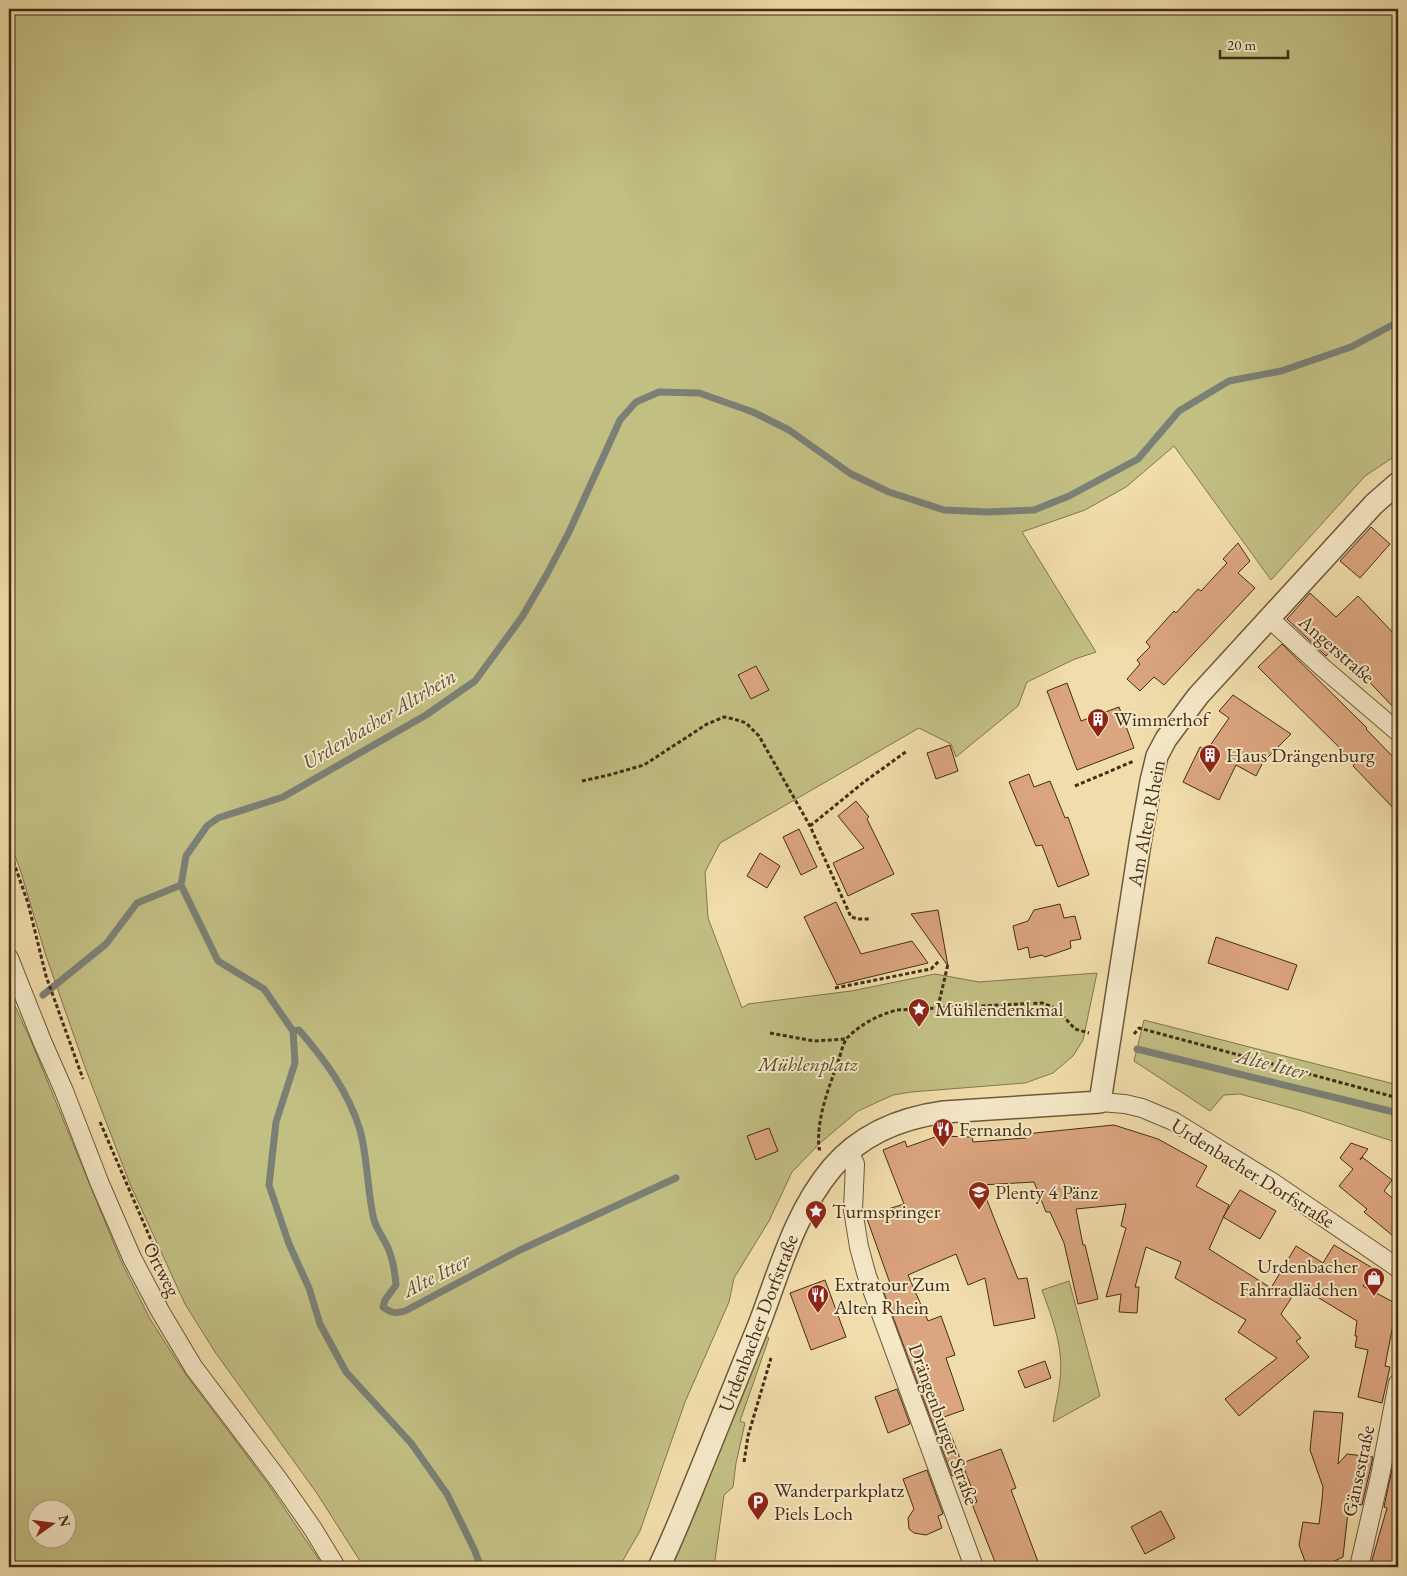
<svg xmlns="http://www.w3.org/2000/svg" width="1407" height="1576" viewBox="0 0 1407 1576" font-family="'EB Garamond',serif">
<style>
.green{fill:#c2bf83;stroke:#82764c;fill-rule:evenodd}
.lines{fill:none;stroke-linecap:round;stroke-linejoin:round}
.stream{stroke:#7b8076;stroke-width:7}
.building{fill:#dba57f;stroke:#432d16}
.minor-casing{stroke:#6e593b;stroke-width:20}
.tertiary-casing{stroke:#6e593b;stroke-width:24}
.path{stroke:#432d16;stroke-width:3;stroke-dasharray:4 2.5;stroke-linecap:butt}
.minor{stroke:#f6e9c8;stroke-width:18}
.tertiary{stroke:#f6e9c8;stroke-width:21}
.labels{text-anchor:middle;stroke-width:4;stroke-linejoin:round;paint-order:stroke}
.street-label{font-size:20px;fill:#432d16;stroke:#f6e9c8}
.poi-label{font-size:20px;fill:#432d16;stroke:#f6e9c8;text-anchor:start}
.park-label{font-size:20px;font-style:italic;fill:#5c4a2c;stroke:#f6e9c8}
.water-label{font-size:21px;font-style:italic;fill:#5a503e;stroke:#f6e9c8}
</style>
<rect width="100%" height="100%" fill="#f1ddab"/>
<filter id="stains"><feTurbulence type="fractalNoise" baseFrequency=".004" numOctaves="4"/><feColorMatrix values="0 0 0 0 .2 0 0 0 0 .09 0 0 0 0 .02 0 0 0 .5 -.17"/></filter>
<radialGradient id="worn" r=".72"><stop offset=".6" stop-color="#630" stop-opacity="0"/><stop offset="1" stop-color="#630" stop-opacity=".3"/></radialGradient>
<!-- green -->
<path class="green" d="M9,9h1389v445l-33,22 -94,104 -97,-134 -48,41 -41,23 -63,22 74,120 -21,7 -48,23 -9,24 -62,51 -5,-13 -32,-16 -199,115 -15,29 3,46 34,90 6,-4 103,-13 84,-17 44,8 118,-9 -14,67 -10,16 -20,17 -28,10 -114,9 -18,3 -35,16 -39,33 -27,28 -23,49 -35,57 -5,24 -44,100 -45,129 -21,36h-255l-48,-75 -101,-140 -30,-48 -55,-120 -44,-114 -40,-114 -26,-87 -11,-29z
M9,993l22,48 90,220 29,58 36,56 82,109 56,83h-315zM38,1508h30v30h-30z
M1144,1020l254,65v58l-96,-32 -62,-17 -16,1 -14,16 -76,-50z
M1069,1281l31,115 -47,26c2,-15 6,-29 7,-43 4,-31 -8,-61 -18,-89z
M765,1336l4,2 -29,83 5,2 -9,40 -3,24 -9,8 -10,72h-42z"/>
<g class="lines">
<!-- stream -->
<path class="stream" d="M43,995l63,-51 31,-41 44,-18
M9,1019l2,-1
M293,1031l6,-1c26,30 49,61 61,100 8,29 7,61 14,90 3,10 10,19 14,28 5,12 7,24 8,37l-11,15 -2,7c8,6 13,7 22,4l115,-61 156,-72
M1137,1049l261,64
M481,1567l-7,-18 -27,-55 -36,-51 -65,-71 -26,-48 -11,-36 -20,-44 -20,-59 7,-63 19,-59 -2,-32 -29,-42 -46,-28 -37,-76 5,-29 21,-30 11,-8 65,-21 143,-82 49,-34 47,-64 25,-43 22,-42 51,-112 16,-18 23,-10 40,1 54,19 36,18 62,44 38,18 55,18 43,2 47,-2 35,-14 69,-37 41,-48 50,-30 52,-10 70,-24 47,-25"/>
</g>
<!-- building -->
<path class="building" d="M1371,527l19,17 -30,34 -20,-17z
M1238,543l12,18 -12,12 17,15 -91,97 -10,-8 -14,14 -13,-12 13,-15 -3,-4 13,-13 -4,-5 28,-31 2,2 22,-24 3,2 26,-28 -4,-4z
M1310,593l26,24 22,-21 40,42v74l-63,-66 -9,10 -39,-37z
M1282,644l85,84 -1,1 32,33v51l-45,-47 2,-3 -97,-96z
M756,666l13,24 -18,9 -13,-24z
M1067,683l14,38 38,-14 15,41 -57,22 -30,-79z
M1233,695l58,39 -25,25 -1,-1 -9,18 -20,-11 -17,35 -36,-18 17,-35 7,3 22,-32 -10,-7z
M950,745l8,26 -22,8 -9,-26z
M1029,774l5,13 16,-6 15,37 3,-1 21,58 -31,12 -16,-42 -6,1 -27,-64z
M856,801l13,16 -2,2 27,55 -46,22 -15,-33 31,-15 -26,-32z
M799,829l18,38 -16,8 -18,-38z
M760,853l20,13 -13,22 -20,-12z
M836,902l25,52 51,-13 16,22 -91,22 -33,-68z
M1060,904l4,14 11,-2 6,23 -11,2 1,7 -26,9 -3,-2 -12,3 -2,-11 -10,3 -5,-24 15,-5 6,-11z
M938,910l10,56 -37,-52z
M1216,937l81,28 -9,25 -80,-27z
M1114,1125l44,14 49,27 -11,20 33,19 -20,44 62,39 25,-42 27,17 11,-18 40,24 -11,17 34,18 -12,62 5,1 -8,36 -24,-6 10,-47 -13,-3 2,-11h-2l2,-15 -58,-35 -18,28 20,24 -5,3 13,16 -70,59 -14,-17 52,-41 -39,-26 8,-12 -71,-42 6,-16 -35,-15 -11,40h4l-2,26 -18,-1 2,-18 -15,3 20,-69 -5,-2 5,-22 -50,5 7,36h2l13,54 -20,5 -14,-61 -14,-31h-4l-12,-30 -53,3 37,94 9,-1 8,40 -41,8 -9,-48 -17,7 -12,-31 -48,21 20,46 13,-5 14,39 -9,3 18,52 -20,7 21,54 -13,5 -69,-186 8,-4 -25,-70 38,-12 -21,-54 22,-9 2,6 31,-11 34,1 1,5 53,-4 -1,-4z
M769,1128l9,23 -22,9 -9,-24z
M1351,1143l17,6 -8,11 2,-3 30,23 -8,11 14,12v37l-34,-28 3,-3 -28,-23 14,-17 -13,-11z
M1240,1190l36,21 -16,28 -37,-22z
M825,1280l21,57 -35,13 -21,-57z
M1045,1361l6,17 -26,10 -7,-17z
M897,1389l13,35 -22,9 -13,-36z
M1314,1411l29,2 -5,51 9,-10 26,3 -11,48 -13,-2 -6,54 -21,10h-15l-8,-22 4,-23 16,2 3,-24 1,-13 -13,-37z
M1001,1449l15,39 -5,2 29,77h-43l-25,-63 5,-2 -15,-39z
M1394,1460h4v107h-28l17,-59 -3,-1z
M927,1470l16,44 -5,2 4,12 -16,7 -12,-2 -5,-4 -1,-11 6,-9 -11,-30z
M1161,1511l14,27 -30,16 -14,-27z"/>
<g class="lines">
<!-- minor casing -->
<g class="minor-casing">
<path id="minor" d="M1269,618l53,49 76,65
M9,958l33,83 22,50 36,93 32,74 28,53 34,57 84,111 35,50 23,38
M1100,1102l25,2 17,4 31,13 99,61 126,86
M849,1151l6,13 -2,46 6,37 8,29 107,291
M1359,1567l21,-91 18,-93"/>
</g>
<!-- tertiary casing -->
<g class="tertiary-casing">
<path id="tertiary" d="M659,1567c16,-33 29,-67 43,-101 19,-48 39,-96 58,-144 20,-53 35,-110 72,-154 29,-34 68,-50 112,-56l156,-10 40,-259 11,-62 6,-25 9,-17 32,-43 176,-192 24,-21"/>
</g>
<!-- path -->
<path class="path" d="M582,781l27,-6 35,-10 63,-41 17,-7 10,2 12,4 13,13 51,90 41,91 8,2h10
M1075,786l59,-25
M810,826l54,-44 43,-31
M9,849l19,54 18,73 37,103
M835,988l96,-19 8,-8
M938,1007l10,-43
M770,1033l44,8 32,-2
M1134,1034l5,-6 259,70
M100,1122l67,155
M821,1149h-2c-3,-31 10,-61 20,-90 2,-6 4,-16 8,-21 14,-14 31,-23 50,-28l145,-7 14,5 19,21 14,4
M744,1462l4,-26 23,-78"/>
<!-- minor -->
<use href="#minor" class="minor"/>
<!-- tertiary -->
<use href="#tertiary" class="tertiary"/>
</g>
<!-- icons -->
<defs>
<g id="building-pin" transform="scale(1.125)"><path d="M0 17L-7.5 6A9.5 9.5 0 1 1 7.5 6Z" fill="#8f2418" stroke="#f6e9c8"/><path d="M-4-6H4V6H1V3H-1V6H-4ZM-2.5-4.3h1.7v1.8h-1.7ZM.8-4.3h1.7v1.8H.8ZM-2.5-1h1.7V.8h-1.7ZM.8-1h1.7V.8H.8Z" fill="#fff"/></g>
<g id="sight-pin" transform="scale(1.125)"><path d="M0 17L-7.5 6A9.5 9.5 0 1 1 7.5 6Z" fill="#8f2418" stroke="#f6e9c8"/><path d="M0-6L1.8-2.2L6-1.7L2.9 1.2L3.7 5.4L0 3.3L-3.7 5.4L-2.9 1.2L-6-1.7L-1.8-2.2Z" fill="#fff"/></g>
<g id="restaurant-pin" transform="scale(1.125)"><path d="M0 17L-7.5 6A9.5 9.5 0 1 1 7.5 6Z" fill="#8f2418" stroke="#f6e9c8"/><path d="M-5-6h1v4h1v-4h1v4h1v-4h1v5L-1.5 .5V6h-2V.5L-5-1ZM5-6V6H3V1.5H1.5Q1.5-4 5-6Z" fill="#fff"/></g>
<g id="school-pin" transform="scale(1.125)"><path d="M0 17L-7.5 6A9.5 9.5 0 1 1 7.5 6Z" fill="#8f2418" stroke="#f6e9c8"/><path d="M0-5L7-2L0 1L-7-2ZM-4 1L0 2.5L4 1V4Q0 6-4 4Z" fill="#fff"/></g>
<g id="shop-pin" transform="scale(1.125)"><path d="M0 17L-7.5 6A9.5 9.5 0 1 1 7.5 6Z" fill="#8f2418" stroke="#f6e9c8"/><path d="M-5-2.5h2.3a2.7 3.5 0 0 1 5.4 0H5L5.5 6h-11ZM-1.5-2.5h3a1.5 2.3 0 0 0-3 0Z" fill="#fff"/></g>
<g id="parking-pin" transform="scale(1.125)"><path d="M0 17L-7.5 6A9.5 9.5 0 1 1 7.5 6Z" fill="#8f2418" stroke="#f6e9c8"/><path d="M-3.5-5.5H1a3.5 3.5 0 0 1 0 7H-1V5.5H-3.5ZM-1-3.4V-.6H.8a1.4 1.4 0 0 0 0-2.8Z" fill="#fff"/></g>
</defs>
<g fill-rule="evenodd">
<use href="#building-pin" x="1098" y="719"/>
<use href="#building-pin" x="1210" y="755"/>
<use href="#sight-pin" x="919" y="1009"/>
<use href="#restaurant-pin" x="943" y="1129"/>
<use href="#school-pin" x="979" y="1192"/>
<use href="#sight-pin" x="816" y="1211"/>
<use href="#shop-pin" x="1374" y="1278"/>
<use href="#restaurant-pin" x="818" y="1295"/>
<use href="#parking-pin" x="758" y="1502"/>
</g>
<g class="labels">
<!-- street labels -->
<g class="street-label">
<text transform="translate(1337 649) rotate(41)" y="7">Angerstraße</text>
<text transform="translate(1146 823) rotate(-79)" y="7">Am Alten Rhein</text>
<text transform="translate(1253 1173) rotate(32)" y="7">Urdenbacher Dorfstraße</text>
<text transform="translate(162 1269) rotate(63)" y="7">Ortweg</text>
<text transform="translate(758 1323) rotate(-69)" y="7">Urdenbacher Dorfstraße</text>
<text transform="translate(944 1424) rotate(70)" y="7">Drängenburger Straße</text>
<text transform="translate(1358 1471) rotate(-78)" y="7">Gänsestraße</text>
</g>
<!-- poi labels -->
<g class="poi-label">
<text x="1114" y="726">Wimmerhof</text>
<text x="1226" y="762">Haus Drängenburg</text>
<text x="935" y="1016">Mühlendenkmal</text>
<text x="959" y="1136">Fernando</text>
<text x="995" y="1199">Plenty 4 Pänz</text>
<text x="832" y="1218">Turmspringer</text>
<text x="1358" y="1273" text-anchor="end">Urdenbacher<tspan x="1358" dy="23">Fahrradlädchen</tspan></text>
<text x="834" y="1291">Extratour Zum<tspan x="834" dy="23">Alten Rhein</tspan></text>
<text x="774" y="1497">Wanderparkplatz<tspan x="774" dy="23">Piels Loch</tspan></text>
</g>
<!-- park labels -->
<g class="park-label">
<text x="808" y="1071">Mühlenplatz</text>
</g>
<!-- water labels -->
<g class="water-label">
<text transform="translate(379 719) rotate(-31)" y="7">Urdenbacher Altrhein</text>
<text transform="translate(1272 1064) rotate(14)" y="7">Alte Itter</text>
<text transform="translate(436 1275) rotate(-27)" y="7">Alte Itter</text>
</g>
</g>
<!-- margin -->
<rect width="1407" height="1576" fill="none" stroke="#f1ddab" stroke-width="30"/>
<rect x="10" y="10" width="1387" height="1556" fill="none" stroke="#432d16" stroke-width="2.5"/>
<rect x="15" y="15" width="1377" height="1546" fill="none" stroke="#432d16"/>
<!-- north arrow -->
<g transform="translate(52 1524) rotate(76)"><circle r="24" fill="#f6e9c8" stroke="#ae9e81"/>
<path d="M0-4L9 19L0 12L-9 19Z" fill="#8f2418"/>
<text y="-8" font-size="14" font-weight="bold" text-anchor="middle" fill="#432d16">N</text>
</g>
<!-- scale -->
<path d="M1220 50v8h68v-8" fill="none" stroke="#432d16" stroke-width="2.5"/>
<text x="1227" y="50" font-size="15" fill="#432d16" stroke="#f6e9c8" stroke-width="4" paint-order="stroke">20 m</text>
<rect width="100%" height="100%" filter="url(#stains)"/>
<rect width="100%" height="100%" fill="url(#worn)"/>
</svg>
